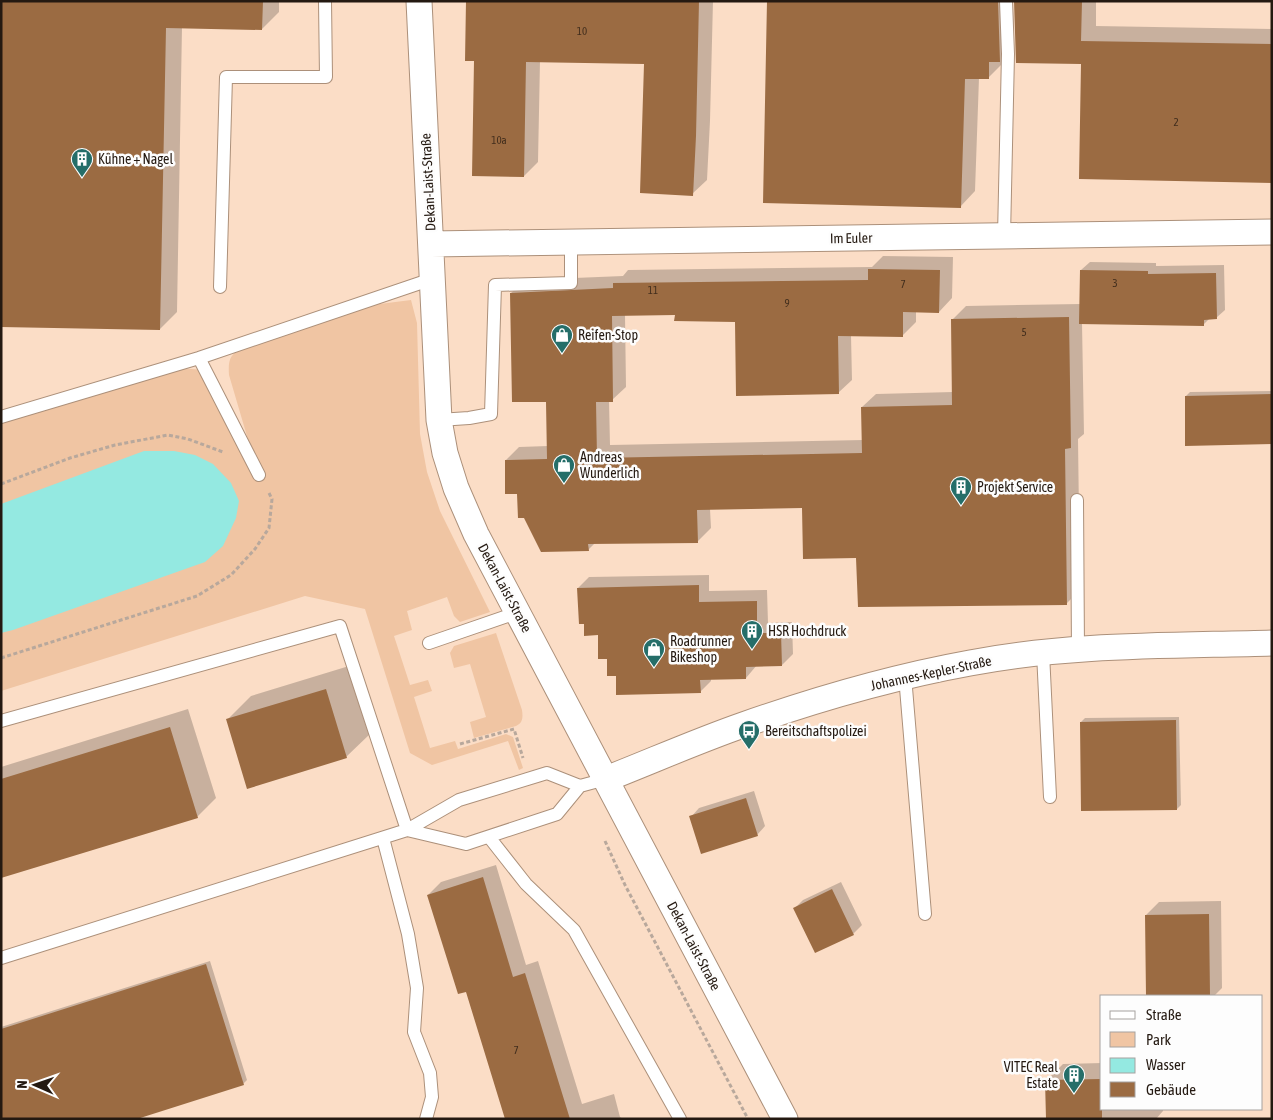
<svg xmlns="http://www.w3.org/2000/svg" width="1273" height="1120" viewBox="0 0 1273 1120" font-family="'Asap Condensed',sans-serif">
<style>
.built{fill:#fbddc6;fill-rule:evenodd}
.green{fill:#f0c5a3}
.water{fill:#94e9e1}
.shadow{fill:#0003}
.building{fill:#9b6b42}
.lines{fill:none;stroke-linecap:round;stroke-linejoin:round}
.service-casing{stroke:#ac907a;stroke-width:14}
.minor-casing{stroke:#ac907a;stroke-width:27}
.path{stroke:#b8a89c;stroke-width:3;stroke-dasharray:4 2.5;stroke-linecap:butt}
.service{stroke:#fff;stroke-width:12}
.minor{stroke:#fff;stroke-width:25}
.labels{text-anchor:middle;stroke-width:5;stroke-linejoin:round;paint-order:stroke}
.number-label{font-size:11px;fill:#422e1d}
.poi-label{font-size:14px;fill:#241911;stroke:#fdfdfd;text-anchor:start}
.street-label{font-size:14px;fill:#241911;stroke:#fdfdfd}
</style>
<rect width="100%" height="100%" fill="#ffecde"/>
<!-- built -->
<path class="built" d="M1,1h1271v1118h-1271zM1102,996h160v113h-160z"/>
<!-- green -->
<path class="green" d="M411,300l6,23 3,111 7,38 13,39 50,101 -30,10 -6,-6 -7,-19 -40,14 5,19 -18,6 16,49 18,-5 4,11 -18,6 16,51 25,-7 3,8 48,-15 7,3 10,31 -4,2 -11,-29 -76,24 -22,-12 -45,-144 -60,-13 -304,95v-270l174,-53 32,2 42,73 -20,-68c-1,-16 1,-19 13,-29l130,-41z
M496,633l26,77c1,7 1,13 -6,16l-42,12 -4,-16 16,-5 -16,-53 -16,4 -4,-15 4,-7z"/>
<!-- water -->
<path class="water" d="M144,451h30l21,4 18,9 18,19 8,18 -3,17 -13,28 -18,16 -192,68 -12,3v-129z"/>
<!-- shadow -->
<path class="shadow" d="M1,1h278v11l-17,17 -80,-2 -5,285 -17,17z
M467,1h246l-3,120 -3,59 -15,14 -47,-131 -105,-2 -2,101 -14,14 -48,-116z
M769,1h244l1,45 -11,11v6l-15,15h-9l-4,113 -15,16z
M1015,1h81v25l176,3v153l-190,-119z
M883,256l70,1 -1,41 -13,14 -23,-1v11l-14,14 -51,-1 1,45 -14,13 -102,-72 -59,-7 -52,1 1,72 -14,13h-3l1,45 253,-5 -1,-33 14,-13 77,-2v-73l13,-13 114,-2 1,-34 9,-8 66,1v3l68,-1 1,45 -9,8h-6l-7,7 -121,-2 2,111 -6,5 2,151 -14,14 -208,-47 -55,-50 -93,2 1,19 -14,14 -102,1 -7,7 -82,-90 13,-13 29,-1 -1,-45 -36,-108 14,-13 98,-4 5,-6 244,-3z
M1272,391v52l-86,-47 4,-4z
M709,575v16l58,-1 1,33 24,-1 1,32 -11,11h-25l-11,13 -35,1v2l-11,11 -83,-17 -9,-17 -9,-24 -13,-12 -8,-34 11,-11z
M349,666l21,68 -24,23 -118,-38 23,-23z
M188,709l28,89 -19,19 -196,60v-110z
M1179,717l2,88 -4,4 -96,-87 4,-4z
M754,791l11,35 -8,9 -66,-18 8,-9z
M496,865l30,100 12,-4 44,143 32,-10 6,23 3,2h-117l-40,-129 -38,-95 13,-13z
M841,882l21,43 -9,9 -58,-26 8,-8z
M1221,901l1,87 -8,8h-67l-1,-81 13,-13z
M210,961l37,119 -4,4 -242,35v-92z
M1102,1063v46h61v2l-7,8h-109l-1,-38 17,-17z"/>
<!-- building -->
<path class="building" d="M1,1h262l-1,29 -96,-2 -6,302 -159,-3z
M466,1h233l-3,135 -3,60 -53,-3 4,-129 -118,-2 -2,115 -52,-1 2,-115h-9z
M767,1h231l2,61h-11v17h-24l-4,129 -198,-5z
M1014,1h68l-1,40 191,3v139l-193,-4 2,-115 -65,-1z
M868,269l72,1 -1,43 -36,-1v25l-65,-1 1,58 -103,2 -1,-74 -61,-1 1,-6 -63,1 1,86h-17l1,56 265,-5 -1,-46 91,-2 -1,-86 118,-2 2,131 -6,1 2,156 -209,2 -2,-49 -53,1 -1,-51 -105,2 1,33 -110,1 1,7 -48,1 -17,-34h-6l-1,-24h-12v-34l42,-1 -1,-57h-34l-2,-109 103,-5v-5l255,-3z
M1080,270l68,1v3l68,-1 1,46 -13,1v6l-125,-2z
M1272,394v50l-87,2v-50z
M699,585v17l58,-1v32h24l1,33 -36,1v12l-46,1 1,13 -85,2v-19h-9v-17h-9v-24l-14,1v-12h-5l-2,-36z
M326,689l21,69 -100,31 -21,-70z
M1176,720l1,90 -96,1 -1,-89z
M170,727l28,91 -197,60v-99z
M746,798l12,38 -57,18 -12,-38z
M483,877l30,100 12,-4 45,146h-65l-39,-127 -8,2 -31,-99z
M832,889l22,46 -39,18 -22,-45z
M1209,914l1,82h-64l-1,-81z
M206,964l38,121 -107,34h-136v-90z
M1102,1079v40h-56l-1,-39z"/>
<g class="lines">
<!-- service casing -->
<g class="service-casing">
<path id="service" d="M1004,236l4,-182 -2,-53
M220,287l6,-210h100l-1,-76
M199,358l60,117
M1,417l198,-59 233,-79
M439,420l30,-2 22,-4 4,-129 76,-2v-41
M1077,500l1,150
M429,643l90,-31
M1043,653l7,144
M905,676l20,238
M1,721l339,-95 67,204 52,-30 88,-27 33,13 26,-7
M489,837l37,47 48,46 106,189
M383,838l25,96 9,54 -3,44 16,41 2,24 -6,22
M1,958l406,-128 59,14 91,-30 23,-28"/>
</g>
<!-- minor casing -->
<g class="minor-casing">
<path id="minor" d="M419,1l20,419 6,33 11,35 20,46 309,585
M431,244l841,-12
M606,779c46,-18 91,-38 137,-54 74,-26 150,-48 227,-62 98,-19 202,-17 302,-20"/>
</g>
<!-- path -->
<path class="path" d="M1,484l69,-26 45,-13 53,-10 20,4 35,13
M1,658l196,-62 34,-21 24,-26 14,-21 3,-29 -3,-6
M460,744l54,-15 9,29
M605,841l20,44 123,234"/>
<!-- service -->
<use href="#service" class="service"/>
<!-- minor -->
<use href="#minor" class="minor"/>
</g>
<!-- icons -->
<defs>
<g id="building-pin" transform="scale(1.125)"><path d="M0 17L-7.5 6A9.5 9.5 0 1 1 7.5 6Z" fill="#256e69" stroke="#fdfdfd"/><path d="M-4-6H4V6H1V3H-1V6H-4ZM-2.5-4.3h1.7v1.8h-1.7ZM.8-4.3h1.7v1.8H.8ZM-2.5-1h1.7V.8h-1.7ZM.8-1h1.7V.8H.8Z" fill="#fff"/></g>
<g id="shop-pin" transform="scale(1.125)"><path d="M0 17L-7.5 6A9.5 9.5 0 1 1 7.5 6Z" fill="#256e69" stroke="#fdfdfd"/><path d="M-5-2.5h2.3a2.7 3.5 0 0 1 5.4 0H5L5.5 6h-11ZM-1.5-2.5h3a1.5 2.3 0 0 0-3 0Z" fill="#fff"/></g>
<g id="bus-pin" transform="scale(1.125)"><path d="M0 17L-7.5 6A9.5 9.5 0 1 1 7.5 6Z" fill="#256e69" stroke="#fdfdfd"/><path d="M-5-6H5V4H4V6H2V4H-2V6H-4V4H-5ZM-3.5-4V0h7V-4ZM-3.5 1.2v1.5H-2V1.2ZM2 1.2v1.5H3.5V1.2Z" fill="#fff"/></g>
</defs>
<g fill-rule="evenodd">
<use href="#building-pin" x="82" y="159"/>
<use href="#shop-pin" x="562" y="335"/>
<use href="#shop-pin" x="564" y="465"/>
<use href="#building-pin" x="961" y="487"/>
<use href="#building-pin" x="752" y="631"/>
<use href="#shop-pin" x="654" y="649"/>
<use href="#bus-pin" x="749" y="731"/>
<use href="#building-pin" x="1074" y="1075"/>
</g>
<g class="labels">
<!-- number labels -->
<g class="number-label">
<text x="582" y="35">10</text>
<text x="1176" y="126">2</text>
<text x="499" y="144">10a</text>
<text x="1115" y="287">3</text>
<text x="903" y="288">7</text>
<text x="653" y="294">11</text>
<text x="787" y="307">9</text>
<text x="1024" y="336">5</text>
<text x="516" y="1054">7</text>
</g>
<!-- poi labels -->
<g class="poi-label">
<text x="98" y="164">Kühne + Nagel</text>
<text x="578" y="340">Reifen-Stop</text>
<text x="580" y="462">Andreas<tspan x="580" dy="16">Wunderlich</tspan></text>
<text x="977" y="492">Projekt Service</text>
<text x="768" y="636">HSR Hochdruck</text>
<text x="670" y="646">Roadrunner<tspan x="670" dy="16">Bikeshop</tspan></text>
<text x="765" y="736">Bereitschaftspolizei</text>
<text x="1058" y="1072" text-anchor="end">VITEC Real<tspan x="1058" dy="16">Estate</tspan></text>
</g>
<!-- street labels -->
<g class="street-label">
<text transform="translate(428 182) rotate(-93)" y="5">Dekan-Laist-Straße</text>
<text transform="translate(851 238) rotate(-1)" y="5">Im Euler</text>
<text transform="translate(505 588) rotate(62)" y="5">Dekan-Laist-Straße</text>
<text transform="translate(931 673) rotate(-12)" y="5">Johannes-Kepler-Straße</text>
<text transform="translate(694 946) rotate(62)" y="5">Dekan-Laist-Straße</text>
</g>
</g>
<!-- border -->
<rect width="1273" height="1120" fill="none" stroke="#241911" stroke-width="5"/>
<!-- legend -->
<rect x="1100" y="995" width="162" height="115" fill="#fdfdfd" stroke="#a6a29f"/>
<rect x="1110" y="1011" width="25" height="8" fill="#ffffff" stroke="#a6a29f"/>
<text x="1146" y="1020" font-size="15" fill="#241911">Straße</text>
<rect x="1110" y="1032" width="25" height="15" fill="#f0c5a3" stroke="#a6a29f"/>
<text x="1146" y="1045" font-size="15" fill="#241911">Park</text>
<rect x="1110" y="1058" width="25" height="15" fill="#94e9e1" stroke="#a6a29f"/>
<text x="1146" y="1070" font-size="15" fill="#241911">Wasser</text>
<rect x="1110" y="1082" width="25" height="15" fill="#9b6b42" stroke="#a6a29f"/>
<text x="1146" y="1095" font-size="15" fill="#241911">Gebäude</text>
<!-- north arrow -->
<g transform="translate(35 1085) rotate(272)" stroke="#fdfdfd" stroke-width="4" paint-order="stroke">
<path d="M0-4L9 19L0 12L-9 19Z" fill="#241911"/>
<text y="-8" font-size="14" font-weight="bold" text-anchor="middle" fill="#241911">N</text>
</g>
</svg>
